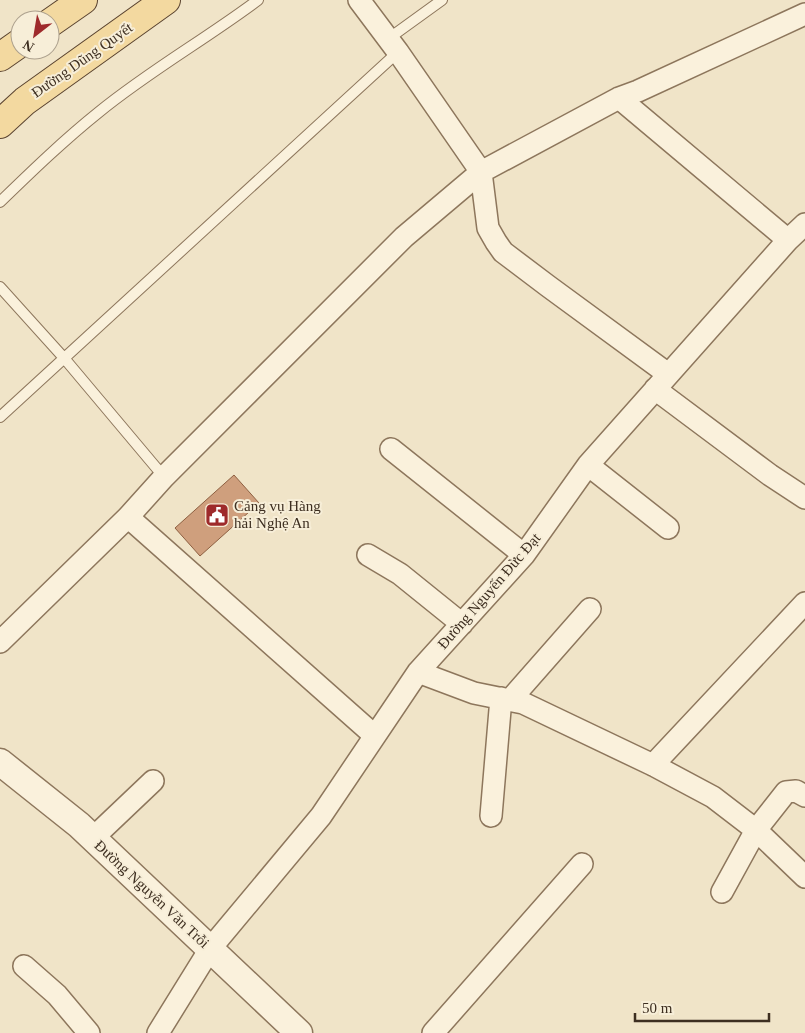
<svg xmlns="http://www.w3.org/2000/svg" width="805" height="1033" viewBox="0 0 805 1033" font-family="Georgia,serif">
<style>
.building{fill:#cf9f7d;stroke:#8d5f41}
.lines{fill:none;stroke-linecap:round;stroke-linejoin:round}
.service-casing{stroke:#8d765c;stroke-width:12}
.minor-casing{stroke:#8d765c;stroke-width:24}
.tertiary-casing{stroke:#8d765c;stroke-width:29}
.primary-casing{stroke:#5b4430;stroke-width:30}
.service{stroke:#faf1dc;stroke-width:10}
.minor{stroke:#faf1dc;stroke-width:21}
.tertiary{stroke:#faf1dc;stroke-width:26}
.primary{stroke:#f3d9a0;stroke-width:28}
.labels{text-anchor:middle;stroke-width:4;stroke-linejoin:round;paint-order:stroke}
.street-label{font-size:15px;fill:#3d2e20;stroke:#f7eed8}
.poi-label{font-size:15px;fill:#3d2e20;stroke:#f7eed8;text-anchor:start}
</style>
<rect width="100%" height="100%" fill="#f0e4c8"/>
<!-- building -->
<path class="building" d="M234,475l25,28 -59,53 -25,-28z"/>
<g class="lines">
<!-- service casing -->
<g class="service-casing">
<path id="service" d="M388,39l54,-39
M0,202c32,-31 64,-62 99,-90 50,-41 107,-73 159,-112
M0,287l64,71 100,119
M0,417l398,-365"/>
</g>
<!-- minor casing -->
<g class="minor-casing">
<path id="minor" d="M359,0l39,52 83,120 7,56 8,14 7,10 45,34 120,88
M619,98l169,142
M655,389l115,86 35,23
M391,449l133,106
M588,465l80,63
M128,517l247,219
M368,555l32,19 62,50
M0,642l128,-125 36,-40 240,-240 77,-65 138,-74 19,-7 167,-77
M418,672l56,21 49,10 130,62 60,32 43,33 49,47
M510,700l80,-91
M653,765l152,-162
M491,816l10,-118
M93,838l60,-57
M722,892l34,-62 30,-38 10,-1 9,5
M24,966l33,29 32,38
M158,1033l52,-84 111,-133 97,-144 106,-117 64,-90 200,-225 17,-16
M433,1033l149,-169"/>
</g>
<!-- tertiary casing -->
<g class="tertiary-casing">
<path id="tertiary" d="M0,762l79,63 220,208"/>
</g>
<!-- primary casing -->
<g class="primary-casing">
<path id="primary" d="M50,23l33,-23
M0,57l20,-14
M0,124l25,-23 141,-101"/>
</g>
<!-- service -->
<use href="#service" class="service"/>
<!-- minor -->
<use href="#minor" class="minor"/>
<!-- tertiary -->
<use href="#tertiary" class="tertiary"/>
<!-- primary -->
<use href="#primary" class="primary"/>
</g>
<!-- icons -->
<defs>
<g id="civic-square" transform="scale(1.25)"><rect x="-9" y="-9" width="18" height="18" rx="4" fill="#9e2a2b" stroke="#f7eed8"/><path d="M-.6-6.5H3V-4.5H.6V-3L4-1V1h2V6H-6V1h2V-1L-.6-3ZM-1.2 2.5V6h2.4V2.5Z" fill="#fff"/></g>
</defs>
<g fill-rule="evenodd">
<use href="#civic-square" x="217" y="515"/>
</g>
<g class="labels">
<!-- street labels -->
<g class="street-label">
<text transform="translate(82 60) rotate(-35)" y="5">Đường Dũng Quyết</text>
<text transform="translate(489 591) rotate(-49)" y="5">Đường Nguyến Đừc Đạt</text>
<text transform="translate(152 894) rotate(43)" y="5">Đường Nguyễn Văn Trỗi</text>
</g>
<!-- poi labels -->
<g class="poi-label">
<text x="234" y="511">Cảng vụ Hàng<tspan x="234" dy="17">hải Nghệ An</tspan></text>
</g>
</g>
<!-- north arrow -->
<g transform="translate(35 35) rotate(211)"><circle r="24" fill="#f7eed8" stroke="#ada18e"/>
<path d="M0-4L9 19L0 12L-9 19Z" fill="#9e2a2b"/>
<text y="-8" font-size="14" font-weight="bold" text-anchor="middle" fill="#3d2e20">N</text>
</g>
<!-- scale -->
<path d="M635 1013v8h134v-8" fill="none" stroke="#3d2e20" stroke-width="2.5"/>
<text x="642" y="1013" font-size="15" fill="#3d2e20" stroke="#f7eed8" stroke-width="4" paint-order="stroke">50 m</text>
</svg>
